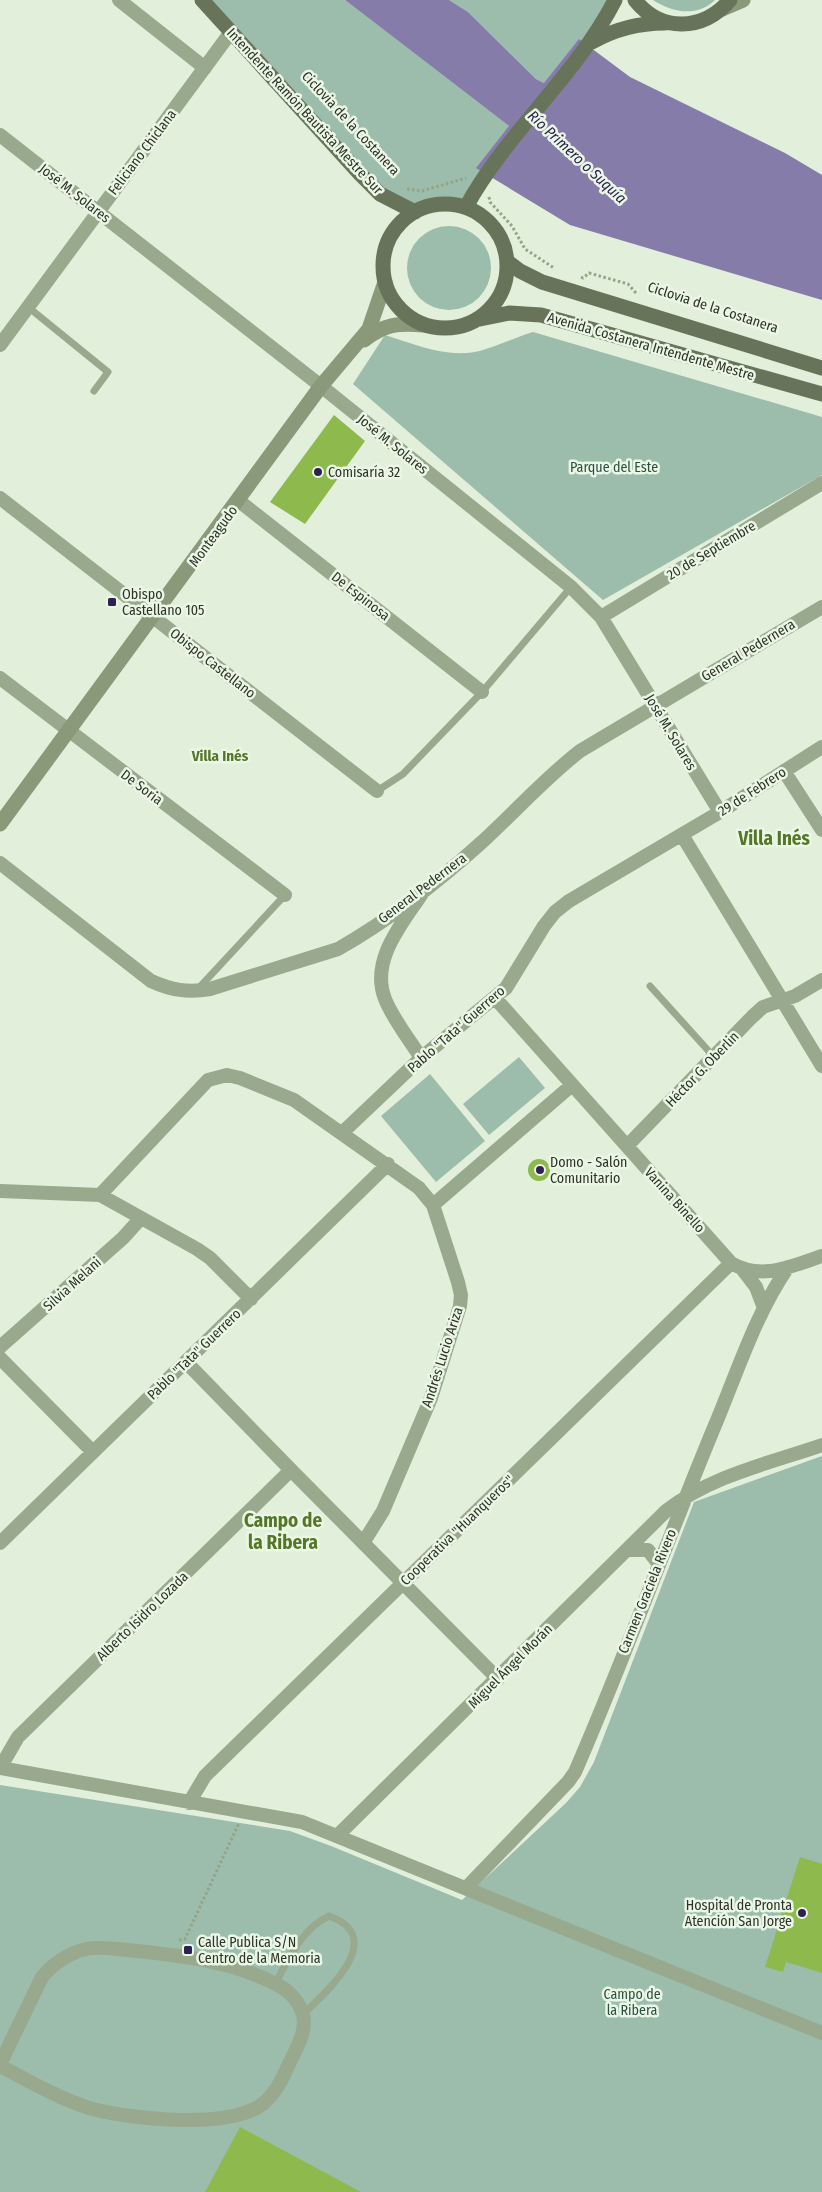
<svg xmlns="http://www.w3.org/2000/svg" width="822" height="2192" viewBox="0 0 822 2192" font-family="'Fira Sans Condensed',sans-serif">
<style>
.green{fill:#9cbcac}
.water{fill:#857ca9}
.building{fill:#8eba4d}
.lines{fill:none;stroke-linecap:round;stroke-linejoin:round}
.path{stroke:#94a487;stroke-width:3;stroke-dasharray:2.5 2.5;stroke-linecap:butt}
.lane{stroke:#98a98e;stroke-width:7}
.street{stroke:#98a98e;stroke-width:14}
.secondary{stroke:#89997a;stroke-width:15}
.primary{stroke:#67745a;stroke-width:15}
.poi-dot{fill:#2c2151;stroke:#ebf7e6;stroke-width:2}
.labels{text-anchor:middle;stroke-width:5;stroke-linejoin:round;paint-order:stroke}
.street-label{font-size:14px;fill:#2e3327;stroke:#ebf7e6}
.park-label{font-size:14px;fill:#2d4f3f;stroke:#ebf7e6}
.poi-label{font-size:14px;fill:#2e3327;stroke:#ebf7e6;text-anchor:start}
.water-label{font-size:15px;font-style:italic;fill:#2c2151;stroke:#ebf7e6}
.neighbourhood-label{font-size:15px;font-weight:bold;fill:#567627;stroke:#ebf7e6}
.district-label{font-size:19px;font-weight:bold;fill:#567627;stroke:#ebf7e6}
</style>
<rect width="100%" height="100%" fill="#e1efdb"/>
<!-- green -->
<path class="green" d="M202,0h143l164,126 35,-43 -8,-4 -68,-67 -19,-12h166l-149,207 -31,-2 -20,7 -23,-11z
M653,0h62c-19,18 -43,12 -62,0z
M407 268a42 42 0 1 1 84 0a42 42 0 1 1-84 0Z
M533,332l289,85v58l-219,125 -250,-216 32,-49c32,10 68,26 101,14 16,-5 31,-12 47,-17z
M519,1057l26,31 -56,47 -26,-31z
M430,1074l55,67 -49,41 -55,-66z
M822,1456v736h-822v-407l290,46 41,15 131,54 104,-97 14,-16 14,-25 100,-260z"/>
<!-- water -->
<path class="water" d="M345,0h104l19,12 68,67 8,4 35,-44 51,38 155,76 37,22v125l-252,-75 -94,-57 33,-42z"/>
<!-- building -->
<path class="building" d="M334,415l31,26 -60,83 -35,-22z
M528 1170a11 11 0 1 1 22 0a11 11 0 1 1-22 0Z
M800,1857l22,7v109l-36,-11 -3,10 -18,-5z
M240,2127l121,65h-156z"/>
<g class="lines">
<!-- path -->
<path class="path" d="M407,189l15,2 44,-13
M489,197l1,5 22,24 13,23 29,19
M581,277l2,1 6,-5 39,11 8,9
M179,1940l6,-1 54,-116"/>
<!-- lane -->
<path class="lane" d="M28,307l80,65 -14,19
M377,791l26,-17 79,-82 89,-105
M650,986l64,71
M197,990l88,-95
M275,1984c14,-25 26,-55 54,-68 59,21 -1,75 -26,98"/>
<!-- street -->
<path class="street" d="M119,0l86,68
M0,135l321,251 250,201 30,30 119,195
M0,345l231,-313
M0,498l377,293
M239,501l243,191
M601,617l221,-134
M0,678l285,217
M784,771l38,59
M682,835l140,231
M0,863l151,118c20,9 37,12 59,8l128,-40c51,-29 101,-68 144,-107 33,-30 63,-64 98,-91l242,-144
M495,998l236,265c31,18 60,3 91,-7
M421,1058c-12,-19 -28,-39 -36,-59 -15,-38 16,-74 36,-104
M343,1132l78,-74 85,-70 38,-62 11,-14 14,-11 151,-89 102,-65
M627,1146l125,-129 11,-10 32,-11 27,-16
M0,1191l100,4 97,54 13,9 41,41
M100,1195l108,-115 19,-5 13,3 54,22 125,88 14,17 25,77 3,13 -1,11 -29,92 -48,113 -20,32
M433,1205l139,-120
M743,1270l13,17 8,21
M0,1347l123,-109 18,-20
M0,1358l93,94
M186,1362l105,108 207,209
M0,1543l388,-379
M627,1550h21l10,13
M0,1768l302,54 520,211
M0,1768l18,-31 273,-267
M189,1803l16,-27 526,-513
M337,1836l329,-325c44,-35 104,-48 156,-66
M466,1888l102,-106 7,-10c51,-117 94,-237 143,-354 21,-51 39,-106 70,-151
M0,2064l42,-87c11,-13 27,-24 44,-28 13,-3 28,0 41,1 51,5 109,11 154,37 8,4 16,13 20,22 9,19 -5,40 -13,57 -5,12 -12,26 -22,35 -30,30 -139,18 -177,7 -31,-10 -60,-27 -89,-42"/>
<!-- secondary -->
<path class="secondary" d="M722,9l21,-9
M364,340c21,-16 33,-17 59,-15
M0,824l321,-438 48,-57 16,-47"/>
<!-- primary -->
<path class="primary" d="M202,0l158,174 20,20 35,18
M635,0c26,33 68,31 95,0
M592,42c23,-13 45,-19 73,-19
M383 266a62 62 0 1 1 124 0a62 62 0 1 1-124 0Z
M466,207c41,-75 110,-131 149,-207
M508,262l12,9 22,11 280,86
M480,319l29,-6 32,2 281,79"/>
</g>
<!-- markers -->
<g class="poi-dot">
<circle cx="318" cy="472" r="5"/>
<rect x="107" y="597" width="10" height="10" rx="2.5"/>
<circle cx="540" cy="1170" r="5"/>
<circle cx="802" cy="1913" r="5"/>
<rect x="183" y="1945" width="10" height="10" rx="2.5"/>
</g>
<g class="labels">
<!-- street labels -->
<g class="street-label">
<text transform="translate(305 111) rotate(47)" y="5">Intendente Ramón Bautista Mestre Sur</text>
<text transform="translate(351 123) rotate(47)" y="5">Ciclovia de la Costanera</text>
<text transform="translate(142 152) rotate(-53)" y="5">Feliciano Chiclana</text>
<text transform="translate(75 193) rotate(38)" y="5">José M. Solares</text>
<text transform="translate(713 307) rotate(18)" y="5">Ciclovia de la Costanera</text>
<text transform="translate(651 346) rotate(16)" y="5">Avenida Costanera Intendente Mestre</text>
<text transform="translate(393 444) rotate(39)" y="5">José M. Solares</text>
<text transform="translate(213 536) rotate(-54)" y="5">Monteagudo</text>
<text transform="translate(711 550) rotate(-31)" y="5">20 de Septiembre</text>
<text transform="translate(361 596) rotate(38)" y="5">De Espinosa</text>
<text transform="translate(748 650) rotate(-31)" y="5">General Pedernera</text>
<text transform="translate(213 663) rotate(38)" y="5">Obispo Castellano</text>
<text transform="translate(671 732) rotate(59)" y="5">José M. Solares</text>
<text transform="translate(142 787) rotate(37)" y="5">De Soria</text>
<text transform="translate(752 791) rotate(-33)" y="5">29 de Febrero</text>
<text transform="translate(422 888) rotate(-37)" y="5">General Pedernera</text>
<text transform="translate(456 1029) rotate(-41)" y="5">Pablo "Tata" Guerrero</text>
<text transform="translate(702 1069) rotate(-46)" y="5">Héctor G. Oberlin</text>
<text transform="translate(675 1200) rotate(48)" y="5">Vanina Binello</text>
<text transform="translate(72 1284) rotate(-42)" y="5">Silvia Melani</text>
<text transform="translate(194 1354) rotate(-44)" y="5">Pablo "Tata" Guerrero</text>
<text transform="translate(442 1357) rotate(-72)" y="5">Andrés Lucio Ariza</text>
<text transform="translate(457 1530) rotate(-44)" y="5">Cooperativa "Huanqueros"</text>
<text transform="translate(647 1591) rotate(-68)" y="5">Carmen Graciela Rivero</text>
<text transform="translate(142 1616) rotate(-44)" y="5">Alberto Isidro Lozada</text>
<text transform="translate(510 1666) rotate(-45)" y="5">Miguel Ángel Morán</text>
</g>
<!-- park labels -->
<g class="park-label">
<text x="614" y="472">Parque del Este</text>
<text x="632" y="1999">Campo de<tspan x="632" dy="16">la Ribera</tspan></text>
</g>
<!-- poi labels -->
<g class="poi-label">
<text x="328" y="477">Comisaría 32</text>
<text x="122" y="599">Obispo<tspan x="122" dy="16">Castellano 105</tspan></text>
<text x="550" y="1167">Domo - Salón<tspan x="550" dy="16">Comunitario</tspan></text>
<text x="792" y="1910" text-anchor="end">Hospital de Pronta<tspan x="792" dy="16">Atención San Jorge</tspan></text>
<text x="198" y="1947">Calle Publica S/N<tspan x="198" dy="16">Centro de la Memoria</tspan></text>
</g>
<!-- water labels -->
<g class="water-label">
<text transform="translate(577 157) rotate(43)" y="5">Río Primero o Suquía</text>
</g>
<!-- neighbourhood labels -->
<g class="neighbourhood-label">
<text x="220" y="761">Villa Inés</text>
</g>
<!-- district labels -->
<g class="district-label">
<text x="774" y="845">Villa Inés</text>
<text x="283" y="1527">Campo de<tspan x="283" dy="22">la Ribera</tspan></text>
</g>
</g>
</svg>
